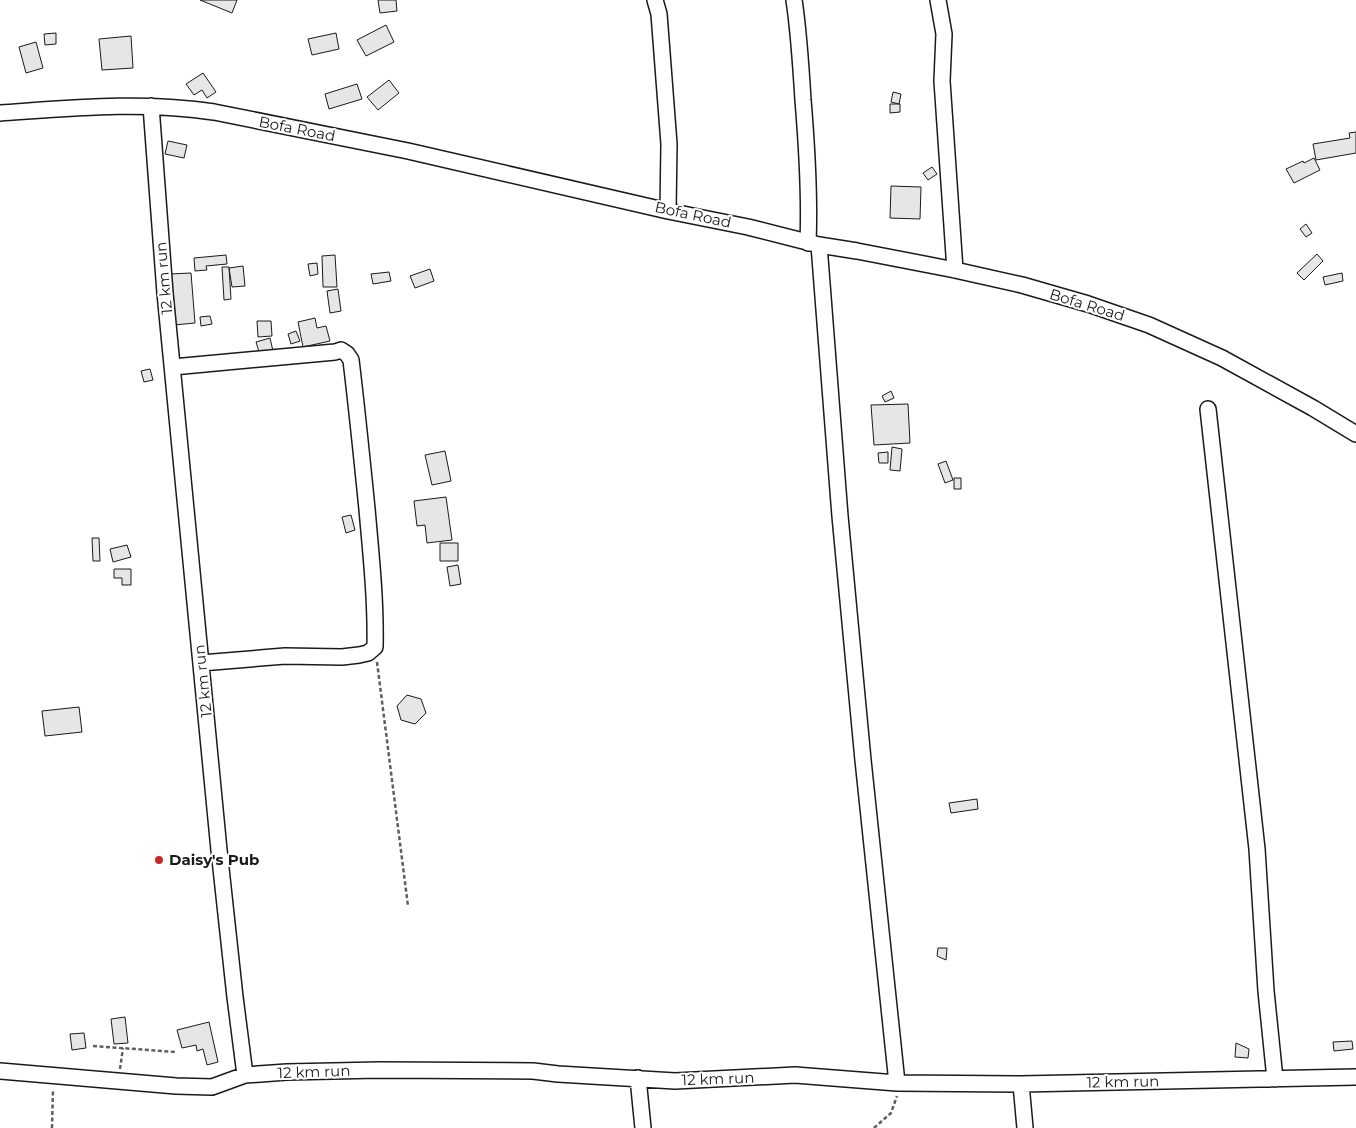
<svg xmlns="http://www.w3.org/2000/svg" width="1356" height="1128" viewBox="0 0 1356 1128" font-family="Montserrat,sans-serif">
<style>
.building{fill:#e6e6e6;stroke:#1a1a1a}
.lines{fill:none;stroke-linecap:round;stroke-linejoin:round}
.minor-casing{stroke:#1a1a1a;stroke-width:18}
.path{stroke:#5f5f5f;stroke-width:2.5;stroke-dasharray:4 2.5;stroke-linecap:butt}
.minor{stroke:#fff;stroke-width:15}
.poi-dot{fill:#c62828;stroke:#fff;stroke-width:2}
.labels{text-anchor:middle;stroke-width:4;stroke-linejoin:round;paint-order:stroke}
.street-label{font-size:15px;fill:#1a1a1a;stroke:#fff}
.poi-label{font-size:15px;font-weight:bold;fill:#1a1a1a;stroke:#fff;text-anchor:start}
</style>
<rect width="100%" height="100%" fill="#fff"/>
<!-- building -->
<path class="building" d="M200,0h37l-5,13z
M378,0h18l1,11 -17,2z
M386,25l8,17 -28,14 -9,-16z
M56,33v11l-11,1 -1,-11z
M336,33l3,16 -27,6 -4,-16z
M131,36l2,32 -31,2 -3,-31z
M36,42l7,26 -17,5 -7,-26z
M203,73l13,19 -9,6 -5,-8 -8,5 -8,-11z
M389,80l10,13 -21,17 -11,-13z
M357,84l5,15 -33,10 -4,-15z
M893,92l8,2 -2,10 -8,-2z
M890,104h10v8l-10,1z
M1356,132v21l-40,7 -3,-16 37,-6 -1,-5z
M168,141l19,4 -3,13 -19,-4z
M1314,158l6,12 -26,13 -8,-14 17,-8 1,2z
M932,167l5,7 -9,6 -5,-7z
M891,186l30,1 -1,32 -30,-1z
M1306,224l6,9 -6,4 -6,-8z
M1317,254l6,7 -19,19 -7,-7z
M226,255l1,9 -21,2 1,4 -12,1 -1,-13z
M335,255l2,32h-14l-1,-31z
M317,263l1,11 -8,2 -2,-12z
M243,266l2,20 -13,1 -3,-19z
M222,267h7l2,32 -7,1z
M430,269l4,12 -19,7 -5,-12z
M389,272l2,9 -18,3 -2,-10z
M191,273l4,50 -21,2 -4,-51z
M1342,273l1,8 -18,4 -2,-8z
M338,289l3,22 -11,2 -3,-22z
M210,316l2,8 -11,2 -1,-9z
M315,318l2,10 9,-2 4,15 -27,6 -5,-25z
M257,321h14l1,15 -14,1z
M296,331l4,10 -9,3 -3,-10z
M270,338l3,13 -13,4 -4,-13z
M150,369l3,11 -9,2 -3,-11z
M891,391l3,7 -9,4 -3,-6z
M908,404l2,39 -36,2 -3,-40z
M892,447l10,2 -2,22 -10,-1z
M445,451l6,30 -19,4 -7,-30z
M888,452v11h-9l-1,-10z
M946,461l7,19 -8,3 -7,-19z
M954,478h7v11h-7z
M446,497l6,43 -25,3 -2,-18 -8,1 -3,-25z
M351,515l4,15 -9,3 -4,-16z
M92,538h7l1,23h-7z
M440,543h18v18h-18z
M127,545l4,12 -18,5 -3,-13z
M458,565l3,19 -11,2 -3,-19z
M114,569h17v16h-9v-7h-8z
M407,695l14,4 5,14 -11,11 -14,-4 -4,-14z
M79,707l3,25 -37,4 -3,-25z
M977,799l1,10 -27,4 -2,-10z
M938,948h9l-1,12 -9,-4z
M125,1017l3,26 -14,1 -3,-25z
M209,1022l9,40 -11,3 -4,-16 -6,2 -1,-6 -14,3 -5,-18z
M84,1033l2,15 -14,2 -2,-16z
M1352,1041l1,8 -19,2 -1,-9z
M1236,1043l13,6 -1,9 -13,-1z"/>
<g class="lines">
<!-- minor casing -->
<g class="minor-casing">
<path id="minor" d="M655,0l4,14 10,130 -1,67
M794,0c5,33 7,67 9,100 4,48 7,95 5,143
M938,0l6,34 -2,47 13,189
M151,106l14,187 54,557 16,147 10,78 42,-3 92,-2 154,1 25,3 117,7 120,-6 102,8 124,1 335,-7
M0,113c72,-5 142,-12 214,-1l194,39 260,60 80,16 71,18 38,6 98,19 67,15 66,19 61,21 73,33 91,50 43,26
M819,245l21,271 23,244 34,323
M173,367l162,-15 6,-2 6,4 4,6c6,50 11,99 16,149 4,46 9,91 8,138l-7,6 -9,2 -17,2 -57,-1 -84,7
M1208,409l49,440 9,142 9,88
M0,1071l176,15 36,1 33,-12
M638,1078l5,50
M1021,1084l4,44"/>
</g>
<!-- path -->
<path class="path" d="M377,662l31,244
M93,1046l83,6
M120,1069l3,-21
M52,1128l1,-38
M874,1128l17,-15 6,-17"/>
<!-- minor -->
<use href="#minor" class="minor"/>
</g>
<!-- markers -->
<circle class="poi-dot" cx="159" cy="860" r="5"/>
<g class="labels">
<!-- street labels -->
<g class="street-label">
<text transform="translate(297 129) rotate(11)" y="5">Bofa Road</text>
<text transform="translate(693 215) rotate(12)" y="5">Bofa Road</text>
<text transform="translate(164 278) rotate(-95)" y="5">12 km run</text>
<text transform="translate(1087 305) rotate(17)" y="5">Bofa Road</text>
<text transform="translate(203 681) rotate(-96)" y="5">12 km run</text>
<text transform="translate(314 1072) rotate(-2)" y="5">12 km run</text>
<text transform="translate(718 1079) rotate(-2)" y="5">12 km run</text>
<text transform="translate(1123 1082) rotate(-1)" y="5">12 km run</text>
</g>
<!-- poi labels -->
<g class="poi-label">
<text x="169" y="865">Daisy's Pub</text>
</g>
</g>
</svg>
